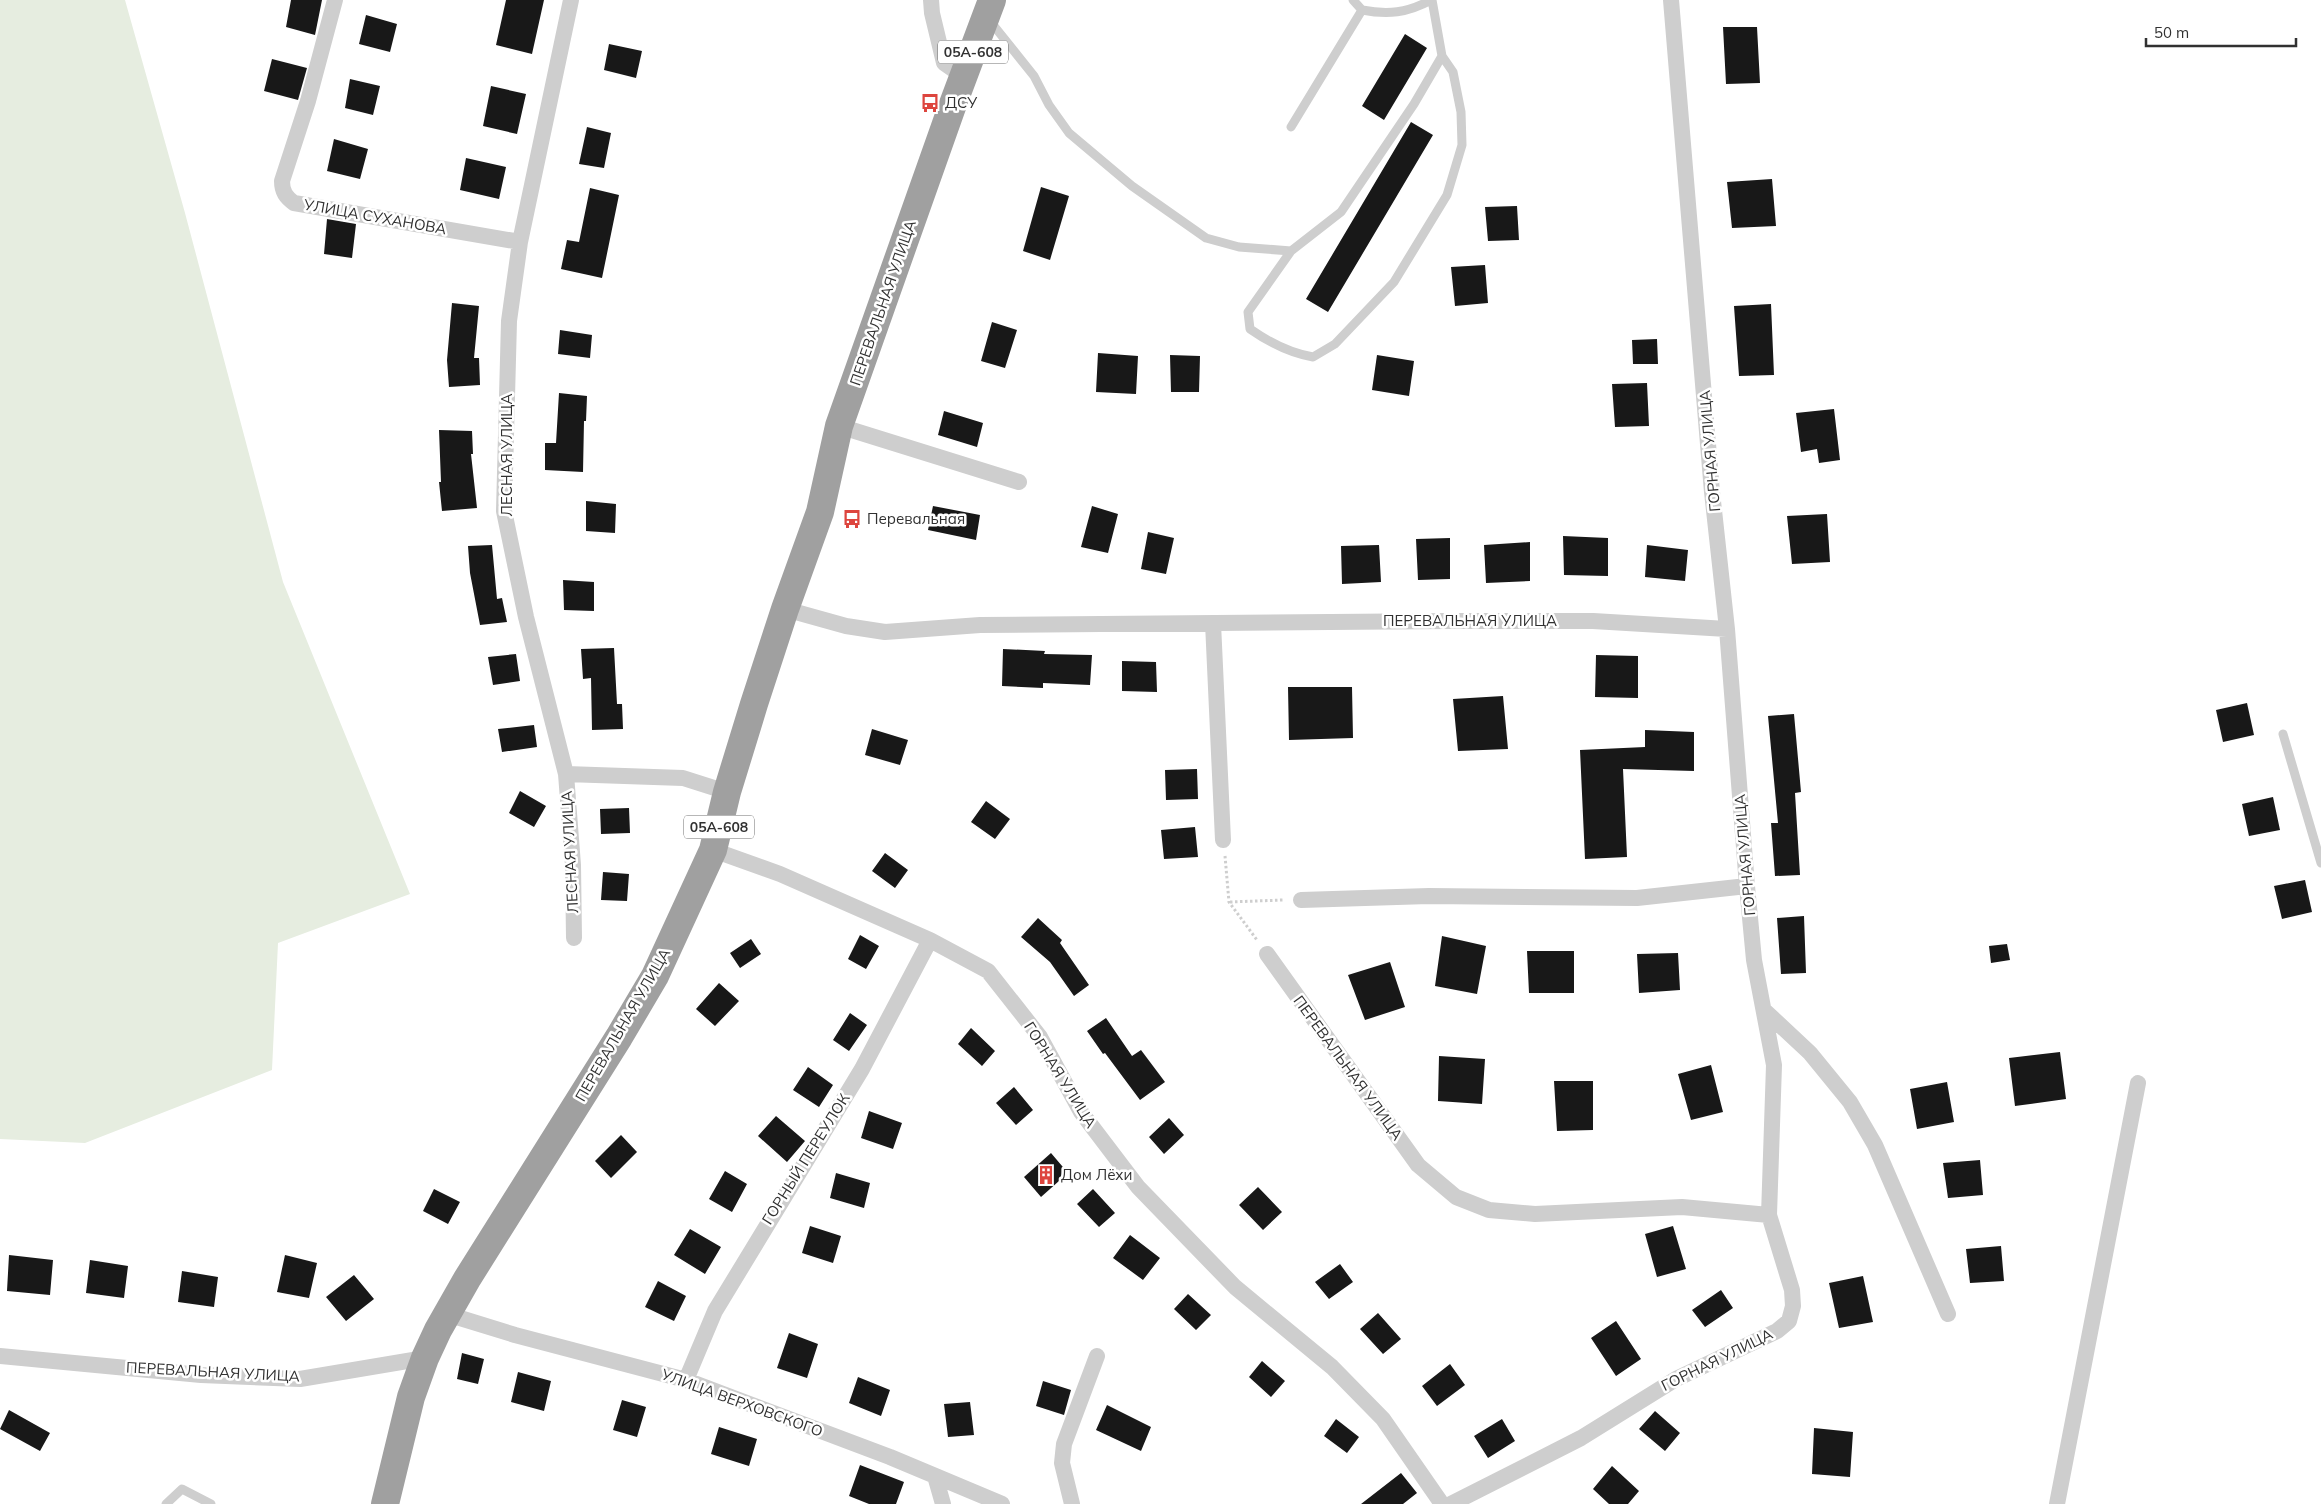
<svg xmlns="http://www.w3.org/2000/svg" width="2321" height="1504" viewBox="0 0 2321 1504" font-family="Mulish,sans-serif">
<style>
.green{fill:#e6ede0}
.building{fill:#181818}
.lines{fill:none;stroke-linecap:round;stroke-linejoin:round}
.path{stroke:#cecece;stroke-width:3;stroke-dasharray:2.5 2.5;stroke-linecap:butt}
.service{stroke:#cecece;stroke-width:9}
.minor{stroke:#cecece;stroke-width:16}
.trunk{stroke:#a0a0a0;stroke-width:28}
.labels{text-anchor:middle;stroke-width:5;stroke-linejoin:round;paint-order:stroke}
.shield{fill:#fff;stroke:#6f6f6f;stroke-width:1}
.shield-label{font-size:14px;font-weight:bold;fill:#313131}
.poi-label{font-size:15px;fill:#313131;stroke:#fff;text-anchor:start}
.street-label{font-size:15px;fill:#313131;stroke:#fff}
</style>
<rect width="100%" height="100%" fill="#fff"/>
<!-- green -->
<path class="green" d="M0,0h125l60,213 98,369 127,312 -132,49 -6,127 -187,73 -85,-4z"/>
<!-- building -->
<path class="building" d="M291,0h31l-7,35 -29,-8z
M506,0h38l-12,54 -36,-9z
M366,15l31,9 -7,28 -31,-8z
M1723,27h34l3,56 -34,1z
M1405,34l22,14 -43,72 -22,-14z
M609,44l33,7 -6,27 -32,-8z
M272,59l35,9 -9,32 -34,-9z
M350,79l30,7 -7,29 -28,-7z
M491,86l35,8 -9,40 -34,-8z
M1411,122l22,13 -105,177 -22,-13z
M587,127l24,6 -7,35 -25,-4z
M334,139l34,10 -8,30 -33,-8z
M466,158l40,9 -7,32 -39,-9z
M1772,179l4,47 -44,2 -5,-46z
M1041,187l28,9 -19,64 -27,-9z
M590,188l29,7 -17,83 -41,-9 6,-29 12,2z
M1517,206l2,34 -31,1 -3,-34z
M327,219l29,5 -4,34 -28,-4z
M1485,265l3,38 -33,3 -4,-39z
M452,303l27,3 -5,52h5l1,27 -31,2 -2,-27z
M1771,304l3,71 -35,1 -5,-70z
M992,322l25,8 -12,38 -24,-7z
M560,330l32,5 -2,23 -32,-4z
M1657,339l1,25h-25l-1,-24z
M1098,353l40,3 -2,38 -40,-2z
M1170,355l30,1 -1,36h-28z
M1377,355l37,6 -5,35 -37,-6z
M1647,383l2,43 -34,1 -3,-43z
M559,393l28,3 -1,25h-2l-1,51 -38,-2v-27h11z
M1834,409l6,51 -21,3 -2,-14 -16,3 -5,-39z
M944,411l39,12 -6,24 -39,-12z
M439,430l33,1 1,23h-2l6,54 -35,3 -3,-29h2z
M586,501l30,3 -1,29 -29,-2z
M933,506l47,9 -4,25 -48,-10z
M1092,506l26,8 -10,39 -27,-6z
M1827,514l3,48 -38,2 -5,-48z
M1148,532l26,6 -8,36 -25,-5z
M1563,536l45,2v38l-44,-1z
M1450,538v41l-32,1 -2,-41z
M1530,542v39l-44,2 -2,-38z
M492,545l5,54 5,-1 5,24 -27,3 -10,-52 -2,-27z
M1379,545l2,37 -39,2 -1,-38z
M1647,545l41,5 -3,31 -40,-4z
M563,580l31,2v29l-30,-1z
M614,648l3,56h5l1,25 -31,1 -1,-52 -8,1 -2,-30z
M1003,649l42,2 -1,3 48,1 -2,30 -47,-2v5l-41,-2z
M516,654l4,27 -27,4 -5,-28z
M1596,655l42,1v42l-43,-1z
M1122,661l34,1 1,30 -35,-1z
M1288,687h64l1,51 -64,2z
M1503,696l5,53 -50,2 -5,-52z
M2247,703l7,32 -31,7 -7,-32z
M1794,714l7,78 -6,1 5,82 -25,1 -4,-53h7l-10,-107z
M534,725l3,22 -35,5 -4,-23z
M872,729l36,11 -8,25 -35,-10z
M1645,730l49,2v39l-71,-2 4,88 -42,2 -5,-109 65,-3z
M1197,769l1,30 -32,1 -1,-30z
M520,791l26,15 -12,21 -25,-14z
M2273,797l7,33 -31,6 -7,-32z
M986,801l24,18 -15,20 -24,-17z
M629,808l1,25 -29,1 -1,-25z
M1195,827l3,30 -34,2 -3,-29z
M885,853l23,17 -13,18 -23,-17z
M603,872l26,2 -2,27 -26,-1z
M2305,880l7,32 -30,7 -8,-33z
M1804,916l2,57 -25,1 -4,-56z
M1038,918l24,22 -2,3 29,42 -15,11 -24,-34 -29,-25z
M860,935l19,11 -13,23 -18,-10z
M1442,936l44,10 -9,48 -42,-8z
M751,939l10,15 -21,14 -10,-15z
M2007,944l3,16 -19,3 -2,-17z
M1527,951h47v42h-45z
M1678,953l2,37 -41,3 -2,-39z
M1390,962l15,45 -40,13 -17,-45z
M719,983l20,18 -24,25 -19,-17z
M850,1013l17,12 -18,26 -16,-11z
M1106,1018l26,38 9,-6 24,32 -25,18 -35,-47 -2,1 -16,-23z
M971,1028l24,23 -13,15 -24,-22z
M2060,1052l6,47 -51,7 -6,-48z
M1439,1056l46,3 -3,45 -44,-3z
M1711,1065l12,47 -32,8 -13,-46z
M808,1067l25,18 -14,22 -26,-17z
M1554,1081h39v49l-36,1z
M1947,1082l7,40 -37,7 -7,-40z
M1014,1087l19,23 -17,15 -20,-22z
M869,1111l33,12 -9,26 -32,-11z
M776,1116l29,25 -18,21 -29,-26z
M1169,1118l15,17 -20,19 -15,-17z
M621,1135l16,17 -26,26 -16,-17z
M1051,1153l17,20 -27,24 -17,-20z
M1980,1160l3,35 -35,3 -5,-35z
M725,1171l22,13 -15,28 -23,-13z
M836,1173l34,10 -6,25 -34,-10z
M1258,1187l24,25 -19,18 -24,-25z
M434,1189l26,13 -12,22 -25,-13z
M1093,1189l22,24 -16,14 -22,-23z
M810,1226l31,10 -8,27 -31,-10z
M1673,1226l13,43 -29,8 -12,-43z
M690,1229l31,18 -16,27 -31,-19z
M1130,1235l30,23 -17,22 -30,-22z
M2001,1246l3,35 -34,2 -4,-34z
M9,1255l44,5 -3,35 -43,-4z
M285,1255l32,8 -8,35 -32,-6z
M90,1260l38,6 -4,32 -38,-5z
M1340,1264l13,18 -24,17 -14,-17z
M182,1271l36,6 -4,30 -36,-5z
M354,1275l20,24 -28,22 -20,-24z
M1863,1276l10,46 -34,6 -10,-45z
M658,1281l28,15 -12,25 -29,-14z
M1721,1290l12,18 -28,19 -13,-17z
M1188,1294l23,21 -15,15 -22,-21z
M1378,1313l23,26 -18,15 -23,-25z
M1616,1321l25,38 -25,17 -25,-38z
M789,1333l29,11 -11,34 -30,-10z
M462,1353l22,6 -6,25 -21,-5z
M1262,1361l23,20 -14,16 -22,-20z
M1450,1364l15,21 -28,21 -15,-20z
M518,1372l33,9 -7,30 -33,-9z
M858,1377l32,13 -9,26 -32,-13z
M1043,1381l28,9 -7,25 -28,-9z
M622,1400l24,7 -9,30 -24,-7z
M970,1402l4,33 -26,2 -4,-33z
M1107,1405l44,22 -10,24 -45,-21z
M9,1410l41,23 -10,18 -40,-22z
M1655,1411l25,22 -15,18 -26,-22z
M1336,1419l23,18 -12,16 -23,-17z
M1502,1419l13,22 -27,17 -14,-22z
M719,1427l38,12 -8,27 -38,-12z
M1814,1428l39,4 -3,45 -38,-3z
M860,1465l44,17 -8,22h-27l-20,-8z
M1612,1466l27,25 -11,13h-19l-16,-15z
M1401,1473l16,20 -14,11h-42z"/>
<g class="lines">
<!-- path -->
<path class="path" d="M1225,856l4,46 28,38
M1230,902l53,-2"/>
<!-- service -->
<path class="service" d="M1353,0l9,10
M990,21l44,55 15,29 20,28 63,53 74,52 33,9 52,4 50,-39 73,-108 28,-48 -10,-56
M1291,127l71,-117c26,5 45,3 69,-10
M1291,251l-43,61 2,17c20,14 39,24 63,28l22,-13 59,-62 53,-87 15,-50 -1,-33 -8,-40 -11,-16
M2283,734l38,129
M166,1504l16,-15 29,15"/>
<!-- minor -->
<path class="minor" d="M335,0l-27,101 -26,80c0,11 4,16 12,22l226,39
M571,0l-51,242 -11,79 -5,190 22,106 40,157 7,91 1,73
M931,0l1,13 12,50 20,14
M839,426l180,56
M785,609l61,17 39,6 95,-7 470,-4h143l134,8
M1213,623l10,217
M566,774l117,4 44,14
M713,850l67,24 150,66 58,31 52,66 41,75 57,75 97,100 97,80 51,52 59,85
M1301,900l128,-4 208,2 110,-12
M1267,954l151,211 38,32 33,13 46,4 147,-7 87,8
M1765,1011l45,42 40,49 25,43 73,169
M447,1314l68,21 171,45 204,77 112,47
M0,1356l201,19 99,4 125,-21
M686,1380l29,-69 147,-242 68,-129
M935,1476l8,28
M1072,1504l-10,-41 2,-19 33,-88
M1451,1504l130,-66 95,-59 101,-48 12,-10 4,-15 -1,-16 -23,-75 5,-150 -20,-105 -7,-74 -20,-257 -15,-137 -41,-492
M2057,1504l81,-421"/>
<!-- trunk -->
<path class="trunk" d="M385,1504l26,-107 14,-39 13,-28 29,-51 152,-242 36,-61 58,-126 14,-58 27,-88 31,-95 35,-97 19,-86 114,-322 39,-104"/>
</g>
<!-- icons -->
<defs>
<g id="bus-bare" transform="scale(1.5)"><path d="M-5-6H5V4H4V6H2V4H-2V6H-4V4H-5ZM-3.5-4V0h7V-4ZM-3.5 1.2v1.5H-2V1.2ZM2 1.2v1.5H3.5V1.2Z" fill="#dd453e" stroke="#fff" stroke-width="2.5" paint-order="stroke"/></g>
<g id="building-bare" transform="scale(1.5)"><path d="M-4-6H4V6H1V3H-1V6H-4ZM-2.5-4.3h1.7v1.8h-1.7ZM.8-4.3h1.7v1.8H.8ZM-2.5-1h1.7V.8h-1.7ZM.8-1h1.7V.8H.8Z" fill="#dd453e" stroke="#fff" stroke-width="2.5" paint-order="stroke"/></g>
</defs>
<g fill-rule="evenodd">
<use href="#bus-bare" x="930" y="103"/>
<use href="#bus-bare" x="852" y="519"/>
<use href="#building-bare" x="1046" y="1175"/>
</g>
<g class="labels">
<!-- shield labels -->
<g class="shield">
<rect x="938" y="40.5" width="70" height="23" rx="4"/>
<rect x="684" y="815.5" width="70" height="23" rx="4"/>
</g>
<g class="shield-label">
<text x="973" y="57">05А-608</text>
<text x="719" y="832">05А-608</text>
</g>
<!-- poi labels -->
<g class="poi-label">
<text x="945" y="108">ДСУ</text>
<text x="867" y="524">Перевальная</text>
<text x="1061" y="1180">Дом Лёхи</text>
</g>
<!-- street labels -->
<g class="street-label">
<text transform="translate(375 217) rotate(10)" y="5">УЛИЦА СУХАНОВА</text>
<text transform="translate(883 303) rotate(-71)" y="5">ПЕРЕВАЛЬНАЯ УЛИЦА</text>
<text transform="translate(1710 451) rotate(-95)" y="5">ГОРНАЯ УЛИЦА</text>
<text transform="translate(507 455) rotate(-90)" y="5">ЛЕСНАЯ УЛИЦА</text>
<text x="1470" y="626">ПЕРЕВАЛЬНАЯ УЛИЦА</text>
<text transform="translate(570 852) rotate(-93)" y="5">ЛЕСНАЯ УЛИЦА</text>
<text transform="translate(1745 855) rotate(-95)" y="5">ГОРНАЯ УЛИЦА</text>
<text transform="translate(623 1025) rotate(-60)" y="5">ПЕРЕВАЛЬНАЯ УЛИЦА</text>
<text transform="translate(1348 1068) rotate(54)" y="5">ПЕРЕВАЛЬНАЯ УЛИЦА</text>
<text transform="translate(1060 1075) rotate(58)" y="5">ГОРНАЯ УЛИЦА</text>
<text transform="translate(806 1159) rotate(-58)" y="5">ГОРНЫЙ ПЕРЕУЛОК</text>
<text transform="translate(1717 1360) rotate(-26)" y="5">ГОРНАЯ УЛИЦА</text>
<text transform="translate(213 1372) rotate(3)" y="5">ПЕРЕВАЛЬНАЯ УЛИЦА</text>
<text transform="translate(742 1403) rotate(20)" y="5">УЛИЦА ВЕРХОВСКОГО</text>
</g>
</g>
<!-- scale -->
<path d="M2146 38v8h150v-8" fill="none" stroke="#313131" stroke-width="2.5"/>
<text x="2154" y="38" font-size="15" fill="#313131" stroke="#ffffff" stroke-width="4" paint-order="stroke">50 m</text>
</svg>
